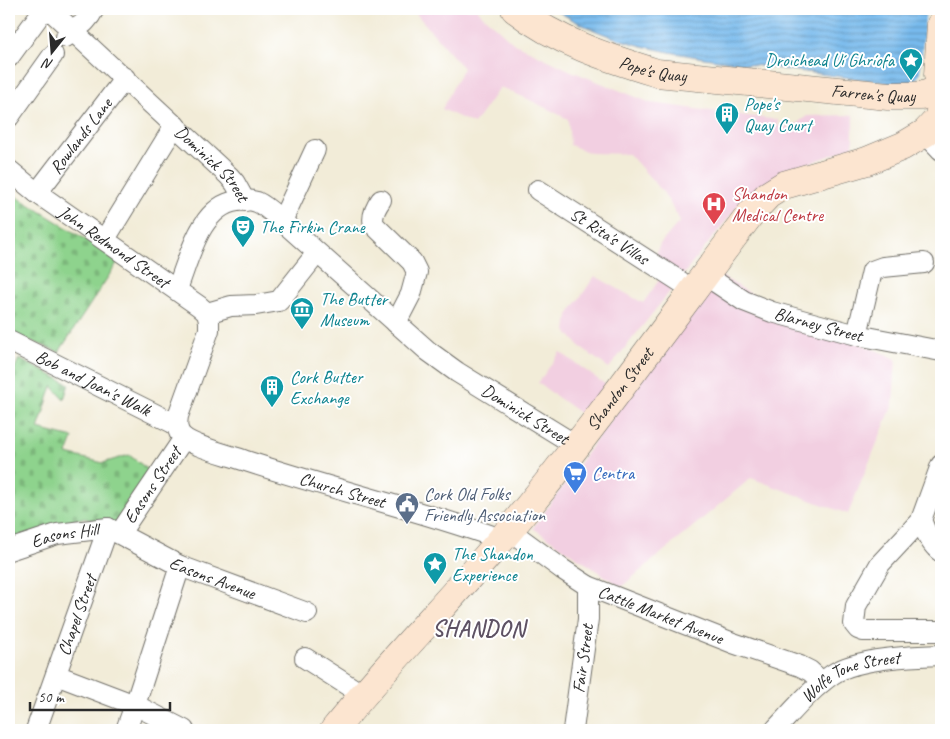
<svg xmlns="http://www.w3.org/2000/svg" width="950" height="739" viewBox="0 0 950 739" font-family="Caveat,sans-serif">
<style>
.built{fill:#f2cfe1}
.cemetery{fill:url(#cemetery-stones);stroke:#5c7f5c}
.water{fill:url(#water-rules);stroke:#51728c}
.pier{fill:#f2ecd8}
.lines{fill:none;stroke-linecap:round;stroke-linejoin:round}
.street-casing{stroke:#716f68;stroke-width:22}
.secondary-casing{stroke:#716f68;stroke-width:29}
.street{stroke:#fff;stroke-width:20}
.secondary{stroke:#fce5d0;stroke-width:28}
.labels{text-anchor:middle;stroke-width:4;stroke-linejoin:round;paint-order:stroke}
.culture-label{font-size:18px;fill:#0d838f;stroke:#fff;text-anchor:start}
.street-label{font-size:18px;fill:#2b2b2b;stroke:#fff}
.health-label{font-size:18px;fill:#be3a42;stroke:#fff;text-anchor:start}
.shop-label{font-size:18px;fill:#366cbe;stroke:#fff;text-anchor:start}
.service-label{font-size:18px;fill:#4e5e75;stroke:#fff;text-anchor:start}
.district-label{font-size:22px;font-weight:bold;letter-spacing:1px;fill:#5e5264;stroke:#fff}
</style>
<defs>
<pattern id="cemetery-stones" width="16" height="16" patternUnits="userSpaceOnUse" patternTransform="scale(1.25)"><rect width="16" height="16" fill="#8ed38d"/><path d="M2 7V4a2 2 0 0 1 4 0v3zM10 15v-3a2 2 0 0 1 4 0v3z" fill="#7bb57a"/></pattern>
<pattern id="water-rules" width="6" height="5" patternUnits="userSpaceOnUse" patternTransform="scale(1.25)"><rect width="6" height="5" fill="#77baed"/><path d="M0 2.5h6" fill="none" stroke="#6297c0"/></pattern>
</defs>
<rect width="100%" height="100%" fill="#fff"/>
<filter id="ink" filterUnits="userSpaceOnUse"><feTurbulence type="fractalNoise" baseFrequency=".02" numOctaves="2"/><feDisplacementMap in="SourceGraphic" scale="10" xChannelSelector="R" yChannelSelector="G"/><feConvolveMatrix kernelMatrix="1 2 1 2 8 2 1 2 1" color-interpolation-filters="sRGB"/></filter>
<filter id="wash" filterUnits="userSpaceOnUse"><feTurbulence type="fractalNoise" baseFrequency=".0096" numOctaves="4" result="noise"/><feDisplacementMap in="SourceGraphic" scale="20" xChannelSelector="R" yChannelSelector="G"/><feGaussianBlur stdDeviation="1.12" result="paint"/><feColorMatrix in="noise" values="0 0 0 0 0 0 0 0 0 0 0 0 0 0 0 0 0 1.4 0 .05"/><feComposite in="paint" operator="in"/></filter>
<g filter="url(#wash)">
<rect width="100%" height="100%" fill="#f2ecd8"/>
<!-- built -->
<path class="built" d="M412,9h64l37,34 58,28 80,32 127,17 -1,6 15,1 15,-11 46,-1v32l-67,25 -45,30 -132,166 -28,-20 -15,-17 2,-16 27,-39 48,27 19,-27 -12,-8 10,-24 20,-23 -3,-6 -14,-23 -34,-38 -38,-1 -21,-8 -2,-26 -40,-20 -28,-12 -26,37 -32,-15 21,-41z
M716,273l51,30 129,56 -3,45 -45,110 -97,-36 -130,109 -88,-59z
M560,352l46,33 -22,31 -46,-33z"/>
<!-- cemetery -->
<path class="cemetery" d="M9,192l110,68 -60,92 -50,-20z
M19,359l50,25 -5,15 -12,-13 -14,43 35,9 -6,16 36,9 26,-8 21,16 -34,53 -34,-6 -42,12 -31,12v-161z"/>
<!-- water -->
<path class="water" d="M554,9h387l-3,66 -26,6 -23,2c-50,-7 -101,-13 -151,-20 -67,-10 -125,-17 -184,-54z"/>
<!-- pier -->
<path class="pier" d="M926,9h15v65l-29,7 7,-5 2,-10z"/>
</g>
<g filter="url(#ink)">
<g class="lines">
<!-- street casing -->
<g class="street-casing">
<g id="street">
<path id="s1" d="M49,9l180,167 6,7 10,18"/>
<path d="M66,37c12,-11 20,-12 28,-28"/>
<path d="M9,57l35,-48"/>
<path d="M9,117l44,-62"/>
<path d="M925,133l16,17"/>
<path id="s2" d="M9,170l28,23 162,113 8,7 2,8v9l-31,86c-1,7 -2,15 5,21 11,10 47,18 63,24 85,28 171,48 255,78"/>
<path id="s3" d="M538,190l143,92"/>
<path id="s4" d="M37,193l88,-115"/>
<path d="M381,200c-5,7 -10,16 -7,25l38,37 5,10 -6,22 -15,29"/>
<path d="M282,221l33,-71"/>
<path d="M105,239l70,-114"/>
<path id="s5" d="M705,275l39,26 28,11 85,23 84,16"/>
<path id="s6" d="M177,289c12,-30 23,-83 60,-88 7,-1 14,-1 20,1 9,4 17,12 25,19l146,130 29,21 120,74"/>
<path d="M207,313l24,-7 25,-1 23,-4 38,-48"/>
<path d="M857,335l15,-64 11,-4 41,-4"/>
<path id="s7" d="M9,341l168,84"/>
<path d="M941,465l-20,55 -41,44 -24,42 -2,18 4,5 5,2h78"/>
<path d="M921,520c5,12 9,24 20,32"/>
<path id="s8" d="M509,530l53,39 26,17 145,57 67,23 10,5 12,11"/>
<path id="s9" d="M120,533l64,-95"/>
<path id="s10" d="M9,550l48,-16 51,-6 72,38 127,47"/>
<path d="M305,658l58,37"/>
<path d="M56,675l79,30 49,25"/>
<path id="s11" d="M36,730l72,-202"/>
<path d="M126,730l9,-25 45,-139"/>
<path id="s12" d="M573,730l15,-111v-33"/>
<path id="s13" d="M775,730c18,-19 36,-41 58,-56 24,-16 79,-18 108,-19"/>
</g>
</g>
<!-- secondary casing -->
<g class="secondary-casing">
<g id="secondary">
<path id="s14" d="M515,9c42,33 93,49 142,64l231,23h33l20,-7"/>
<path d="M941,24l-3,51 3,5"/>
<path id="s15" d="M334,730c56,-70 120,-133 177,-202 84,-102 161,-210 241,-316l16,-17 16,-10 83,-24 36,-15 22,-13 13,-14 3,-11"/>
</g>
</g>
<!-- street -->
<use href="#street" class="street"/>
<!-- secondary -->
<use href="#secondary" class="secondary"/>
</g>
</g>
<!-- icons -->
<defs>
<g id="sight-pin" transform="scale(1.25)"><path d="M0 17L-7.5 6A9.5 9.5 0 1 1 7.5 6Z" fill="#0f9aa8" stroke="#fff"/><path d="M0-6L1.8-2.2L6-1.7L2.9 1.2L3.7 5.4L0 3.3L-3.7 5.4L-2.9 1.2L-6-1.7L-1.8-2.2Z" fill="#fff"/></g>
<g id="building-pin" transform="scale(1.25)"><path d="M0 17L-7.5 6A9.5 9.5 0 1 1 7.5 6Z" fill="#0f9aa8" stroke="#fff"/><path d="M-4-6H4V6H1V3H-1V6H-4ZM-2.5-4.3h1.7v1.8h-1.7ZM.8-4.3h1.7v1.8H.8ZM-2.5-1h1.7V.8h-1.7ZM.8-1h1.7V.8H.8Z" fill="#fff"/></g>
<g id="hospital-pin" transform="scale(1.25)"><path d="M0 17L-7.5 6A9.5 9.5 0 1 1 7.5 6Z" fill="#e0444e" stroke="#fff"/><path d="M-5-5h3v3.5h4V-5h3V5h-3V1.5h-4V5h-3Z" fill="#fff"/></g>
<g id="theatre-pin" transform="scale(1.25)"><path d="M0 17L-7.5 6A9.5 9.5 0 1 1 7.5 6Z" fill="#0f9aa8" stroke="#fff"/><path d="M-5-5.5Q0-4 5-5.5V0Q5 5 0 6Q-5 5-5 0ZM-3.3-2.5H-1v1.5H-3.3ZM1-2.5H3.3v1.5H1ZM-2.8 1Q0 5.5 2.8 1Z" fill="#fff"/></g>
<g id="museum-pin" transform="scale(1.25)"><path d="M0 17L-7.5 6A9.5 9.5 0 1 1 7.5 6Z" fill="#0f9aa8" stroke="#fff"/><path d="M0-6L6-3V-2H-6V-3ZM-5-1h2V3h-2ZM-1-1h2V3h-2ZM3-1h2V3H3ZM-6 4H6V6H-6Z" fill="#fff"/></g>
<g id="supermarket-pin" transform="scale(1.25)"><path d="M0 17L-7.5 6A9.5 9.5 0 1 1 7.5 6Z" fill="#3f7fe0" stroke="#fff"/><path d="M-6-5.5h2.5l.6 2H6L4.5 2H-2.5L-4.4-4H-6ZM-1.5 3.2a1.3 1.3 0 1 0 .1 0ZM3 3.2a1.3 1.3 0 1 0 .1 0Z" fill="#fff"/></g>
<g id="civic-pin" transform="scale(1.25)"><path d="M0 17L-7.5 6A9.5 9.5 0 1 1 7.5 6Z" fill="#5c6f8a" stroke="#fff"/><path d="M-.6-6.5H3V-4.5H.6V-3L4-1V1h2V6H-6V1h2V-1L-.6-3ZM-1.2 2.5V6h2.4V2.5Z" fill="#fff"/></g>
</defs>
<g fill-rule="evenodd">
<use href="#sight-pin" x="911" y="60"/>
<use href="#building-pin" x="727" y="114"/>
<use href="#hospital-pin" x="714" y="204"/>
<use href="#theatre-pin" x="243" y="227"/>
<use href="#museum-pin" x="302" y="309"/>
<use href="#building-pin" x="272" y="387"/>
<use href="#supermarket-pin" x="575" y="473"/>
<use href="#civic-pin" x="407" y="504"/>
<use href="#sight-pin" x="435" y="564"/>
</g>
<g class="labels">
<!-- culture labels -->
<g class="culture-label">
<text x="894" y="66" text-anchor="end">Droichead Uí Ghríofa</text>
<text x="744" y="110">Pope's<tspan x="744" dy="21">Quay Court</tspan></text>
<text x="260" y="233">The Firkin Crane</text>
<text x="320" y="305">The Butter<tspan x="320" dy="21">Museum</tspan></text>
<text x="290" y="383">Cork Butter<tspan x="290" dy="21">Exchange</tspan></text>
<text x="452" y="560">The Shandon<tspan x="452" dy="21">Experience</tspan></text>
</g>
<!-- street labels -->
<g class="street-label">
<text dy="6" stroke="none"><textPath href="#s14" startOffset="152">Pope's Quay</textPath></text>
<text dy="6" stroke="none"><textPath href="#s14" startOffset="374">Farren's Quay</textPath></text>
<text dy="6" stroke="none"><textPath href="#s4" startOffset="72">Rowlands Lane</textPath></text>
<text dy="6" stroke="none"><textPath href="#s1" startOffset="225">Dominick Street</textPath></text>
<text dy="6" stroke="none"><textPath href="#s3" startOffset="85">St Rita's Villas</textPath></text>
<text dy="6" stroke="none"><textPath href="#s2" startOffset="130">John Redmond Street</textPath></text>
<text dy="6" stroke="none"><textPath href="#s5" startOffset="125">Blarney Street</textPath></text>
<text dy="6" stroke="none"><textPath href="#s7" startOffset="94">Bob and Joan's Walk</textPath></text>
<text dy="6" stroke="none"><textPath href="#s15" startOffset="445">Shandon Street</textPath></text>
<text dy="6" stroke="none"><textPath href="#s6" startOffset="475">Dominick Street</textPath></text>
<text dy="6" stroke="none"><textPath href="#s9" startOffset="58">Easons Street</textPath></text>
<text dy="6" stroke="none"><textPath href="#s2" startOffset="544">Church Street</textPath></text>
<text dy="6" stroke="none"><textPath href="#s10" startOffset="58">Easons Hill</textPath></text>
<text dy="6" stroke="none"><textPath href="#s10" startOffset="218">Easons Avenue</textPath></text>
<text dy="6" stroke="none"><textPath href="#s11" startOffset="122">Chapel Street</textPath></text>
<text dy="6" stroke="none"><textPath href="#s8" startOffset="175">Cattle Market Avenue</textPath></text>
<text dy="6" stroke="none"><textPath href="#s12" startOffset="72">Fair Street</textPath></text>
<text dy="6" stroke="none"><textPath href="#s13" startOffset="96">Wolfe Tone Street</textPath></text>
</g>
<!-- health labels -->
<g class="health-label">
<text x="732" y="200">Shandon<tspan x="732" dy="21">Medical Centre</tspan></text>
</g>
<!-- shop labels -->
<g class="shop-label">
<text x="592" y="479">Centra</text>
</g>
<!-- service labels -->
<g class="service-label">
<text x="424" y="500">Cork Old Folks<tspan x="424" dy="21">Friendly Association</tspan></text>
</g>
<!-- district labels -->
<g class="district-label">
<text x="479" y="636">SHANDON</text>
</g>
</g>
<!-- margin -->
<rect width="950" height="739" fill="none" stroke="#fff" stroke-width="30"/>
<!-- north arrow -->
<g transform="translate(52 52) rotate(197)" stroke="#ffffff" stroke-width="4" paint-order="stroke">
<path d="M0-4L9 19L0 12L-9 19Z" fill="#2b2b2b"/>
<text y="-8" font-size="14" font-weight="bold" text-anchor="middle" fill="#2b2b2b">N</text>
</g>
<!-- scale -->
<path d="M30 702v8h140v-8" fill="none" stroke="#2b2b2b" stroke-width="2.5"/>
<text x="38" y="702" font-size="15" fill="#2b2b2b" stroke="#ffffff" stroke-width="4" paint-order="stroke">50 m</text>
</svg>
